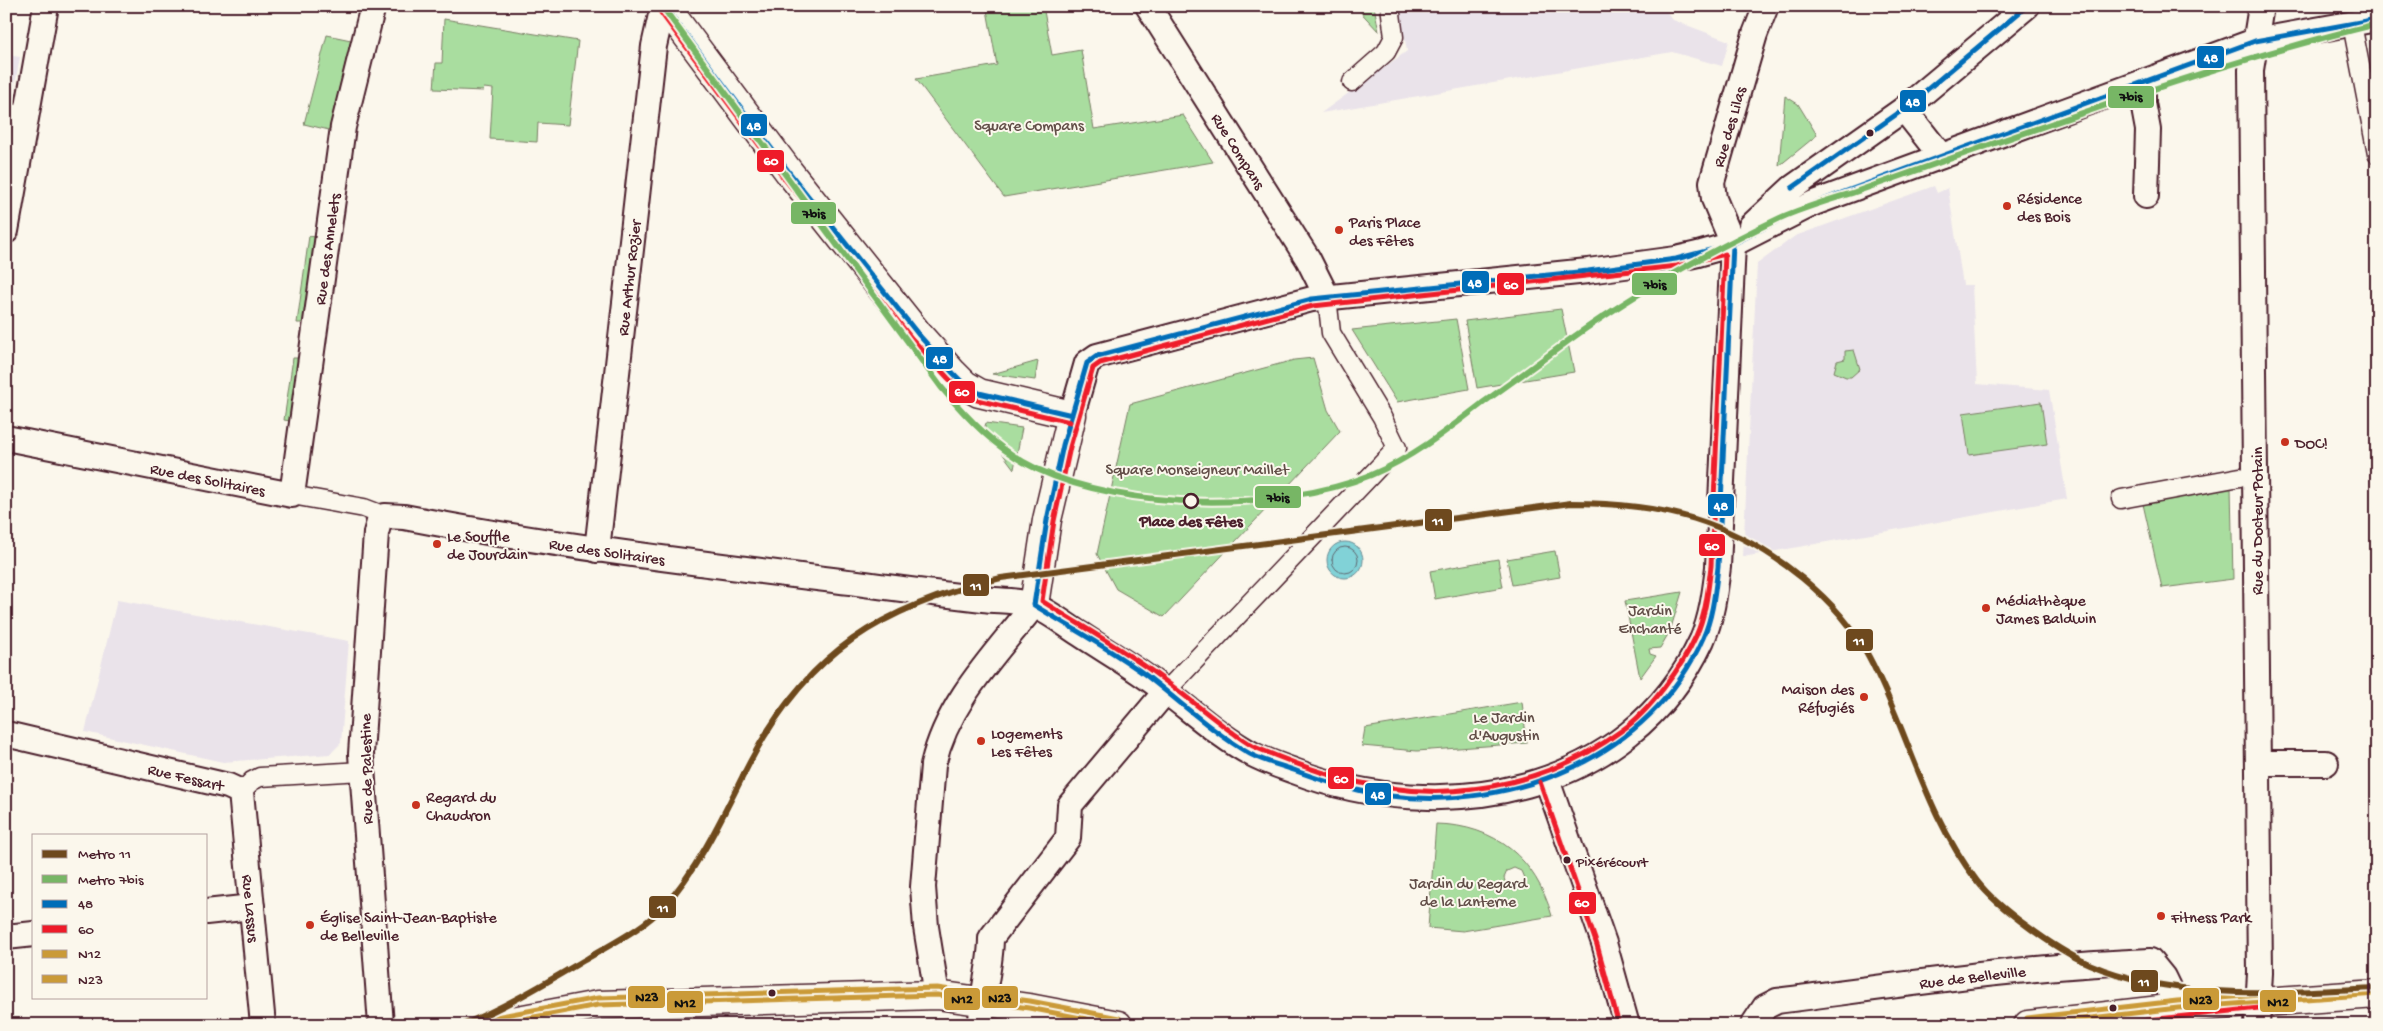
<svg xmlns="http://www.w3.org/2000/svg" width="2383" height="1031" viewBox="0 0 2383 1031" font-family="'Gochi Hand',sans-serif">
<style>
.built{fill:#eae3ea}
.green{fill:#a9dd9f;stroke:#7a7e65;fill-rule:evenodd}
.water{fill:#81d2d7;stroke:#6b8a92}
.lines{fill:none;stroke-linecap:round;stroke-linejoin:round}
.shore{stroke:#606770;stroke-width:1}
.pedestrian-casing{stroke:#4a1f2b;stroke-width:21}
.minor-casing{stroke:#4a1f2b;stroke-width:28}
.tertiary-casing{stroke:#4a1f2b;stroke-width:31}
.secondary-casing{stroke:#4a1f2b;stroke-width:31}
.pedestrian{stroke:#fbf7ec;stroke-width:18}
.minor{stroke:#fbf7ec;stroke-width:24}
.tertiary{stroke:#fbf7ec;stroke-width:28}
.secondary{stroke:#fbf7ec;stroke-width:28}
.bus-1-casing{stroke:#fbf7ec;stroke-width:9}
.bus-2-casing{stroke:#fbf7ec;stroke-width:9}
.bus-3-casing{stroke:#fbf7ec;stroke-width:9}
.bus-4-casing{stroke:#fbf7ec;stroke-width:9}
.bus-1{stroke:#006db8;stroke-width:5}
.bus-2{stroke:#ee1b29;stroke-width:5}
.bus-3{stroke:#ca9a38;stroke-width:5}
.bus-4{stroke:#ca9a38;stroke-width:5}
.metro-1-casing{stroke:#fbf7ec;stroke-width:10}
.metro-2-casing{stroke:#fbf7ec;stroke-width:10}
.metro-1{stroke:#6e491e;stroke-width:6}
.metro-2{stroke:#77b665;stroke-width:6}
.bus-dot{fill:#4a1f2b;stroke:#fbf7ec;stroke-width:2}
.poi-dot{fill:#c8321e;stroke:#fbf7ec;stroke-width:2}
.stop-dot{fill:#fbf7ec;stroke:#4a1f2b;stroke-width:2.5}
.labels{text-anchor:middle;stroke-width:4;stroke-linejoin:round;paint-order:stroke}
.bus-label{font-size:15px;fill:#4a1f2b;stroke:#fbf7ec;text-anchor:start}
.park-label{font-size:16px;fill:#624e48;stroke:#fbf7ec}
.street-label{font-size:16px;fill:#4a1f2b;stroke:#fbf7ec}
.poi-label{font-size:16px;fill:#4a1f2b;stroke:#fbf7ec;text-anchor:start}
.stop-label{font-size:16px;font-weight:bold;fill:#4a1f2b;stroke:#fbf7ec}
.line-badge{stroke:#fbf7ec;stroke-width:2}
.badge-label{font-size:14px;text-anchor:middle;font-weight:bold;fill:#fff}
.pale-badge-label{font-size:14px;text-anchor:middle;font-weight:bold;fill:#111}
</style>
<rect width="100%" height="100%" fill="#fbf7ec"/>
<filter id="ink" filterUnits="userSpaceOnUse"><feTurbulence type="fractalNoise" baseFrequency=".02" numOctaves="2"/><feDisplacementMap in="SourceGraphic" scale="10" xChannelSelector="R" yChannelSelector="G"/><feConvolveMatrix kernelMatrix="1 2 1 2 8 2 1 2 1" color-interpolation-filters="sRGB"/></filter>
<g filter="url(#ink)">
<!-- built -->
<path class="built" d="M1399,6h263l11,14 56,21 -7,25 -50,-14 -351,61 86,-62z
M6,55l14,2 -6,32 -8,-1z
M1934,186l3,7 11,-5 15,97h9l5,99 72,6 18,109 -324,58 14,-293 38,-28z
M117,600l232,41 -8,102 -11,11 -107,8 -138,-30z"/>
<!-- green -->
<path class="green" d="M1017,6h55l-28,5 8,44 29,-5 13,79 89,-14 30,47 -209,35 -88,-118 81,-14 -10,-55 11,-2 1,2z
M1355,6h19l5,26z
M444,19l134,22 -10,84 -30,-2 -1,19 -47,-3 3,-50 -9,-1 -1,3 -49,-2 2,-26h6z
M327,35l24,5 -22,90 -25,-6z
M1785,96l13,8 19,31 -38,31z
M309,236l6,1 -11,86h-7z
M1561,309l13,63 -97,16 -12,-67z
M1456,319l13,70 -72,13 -45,-72z
M1854,350l6,19 -9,8h-5l-12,-5 3,-11 8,-2v-8z
M293,358h6l-9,63 -6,-1z
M1313,358l15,52 12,21 -176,186 -48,-28 -19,-35 33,-150 164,-44z
M1038,361l-3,19 -43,-6z
M2041,402l6,42 -78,11 -6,-42z
M986,423l36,5 -8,41 -30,-40z
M2231,487l2,92 -71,9 -19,-84z
M1555,551l5,26 -48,8 -5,-26z
M1498,559l5,28 -68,12 -5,-28z
M1682,592l-12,39 -10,17 -11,1 1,5 6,2 -16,22 -15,-77z
M1522,702l5,41 -110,8 -55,-5 3,-18z
M1436,824c60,1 100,35 116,92l-89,15 -35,-3zM1514,868l7,3 3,7 -2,7 -7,4 -9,-4 -2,-7 3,-7z"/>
<!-- water -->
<path class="water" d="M1327 560a18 18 0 1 1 36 0a18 18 0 1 1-36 0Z"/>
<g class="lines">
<!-- shore -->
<path class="shore" d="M1332 560a13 13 0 1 1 26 0a13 13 0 1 1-26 0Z"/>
<!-- pedestrian casing -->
<g class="pedestrian-casing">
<path id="pedestrian" d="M2352,24l25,130
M1352,82l34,-30 8,-15 -4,-31
M6,113l21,2
M292,495l72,13 21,8
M2121,499l119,-22
M1166,691l231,-243 -15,-31 -51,-84 -4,-36
M241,792l11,-11 8,-4 102,-6"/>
</g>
<!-- minor casing -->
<g class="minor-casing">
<g id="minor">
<path id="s1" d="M1148,6l160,253 19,38"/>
<path d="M2143,82v21l5,27 -2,66"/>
<path d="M1904,109l37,47"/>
<path d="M1751,226l41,-38 112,-79 123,-103"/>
<path d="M6,231l40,-225"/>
<path d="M1072,415l15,-52 10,-7 215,-57 276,-28 88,-12 22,-5 35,-10 81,-41 441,-162 122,-22"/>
<path id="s2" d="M6,438l286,57 51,-368 30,-121"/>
<path id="s3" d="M597,550l57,-504 9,-40"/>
<path id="s4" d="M6,734l222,52 13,6 22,233"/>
<path d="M2258,763h68"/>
<path d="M1547,780l57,163 23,82"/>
<path d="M206,912l46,-5"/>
<path d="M6,937l28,-3"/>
<path d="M937,995l-11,-68 -3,-40 10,-122c15,-64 61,-109 101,-160"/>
<path id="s5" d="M381,1025l-20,-271 15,-221 3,-11 6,-6 19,1c150,29 301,47 453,66 42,6 84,11 126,16 16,2 38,1 52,7 16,7 31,19 45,28 27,18 56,34 81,54 29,21 59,49 91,66 13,7 28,12 42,17 148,57 336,24 408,-131 10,-23 13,-49 16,-73l15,-323 -19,-45 -2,-17 43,-148 11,-28"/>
<path d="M981,1025c0,-30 10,-58 10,-87l77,-100 2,-33 96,-114"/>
<path id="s6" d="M1753,1025l12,-18 12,-6c123,-16 248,-35 373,-40l13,16 15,31"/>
<path d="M2257,1025l3,-52 -9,-903 10,-64"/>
</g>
</g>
<!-- tertiary casing -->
<g class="tertiary-casing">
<path id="tertiary" d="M665,6l124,166 129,162 35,39 12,12 14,8 93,22 -25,105 -13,85"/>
</g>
<!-- secondary casing -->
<g class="secondary-casing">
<path id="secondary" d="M491,1025l107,-20 339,-10 92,13 89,17
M2028,1025l150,-17 199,-14"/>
</g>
<!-- pedestrian -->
<use href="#pedestrian" class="pedestrian"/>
<!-- minor -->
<use href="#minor" class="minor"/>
<!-- tertiary -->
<use href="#tertiary" class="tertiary"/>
<!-- secondary -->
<use href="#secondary" class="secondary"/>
<!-- bus-1 casing -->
<g class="bus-1-casing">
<path id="bus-1" d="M665,6l124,166 129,162 35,39 12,12 14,8 93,22
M1792,188l112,-79 123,-103
M1733,244l-15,323c-3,24 -5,49 -15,71 -52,119 -190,173 -313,158 -32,-4 -61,-13 -91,-24 -16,-6 -34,-10 -49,-18 -35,-20 -71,-53 -103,-78 -35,-26 -76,-48 -113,-71l13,-85 16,-75 24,-82 10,-7 215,-57 276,-28 88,-12z
M1733,244l81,-41 441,-162 122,-22"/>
</g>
<!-- bus-2 casing -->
<g class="bus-2-casing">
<path id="bus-2" d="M659,10l124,167 129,162 36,39 13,13 16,9 93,22
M1725,254l-14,312c-3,24 -5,48 -15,70 -14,31 -47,76 -75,95 -65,48 -151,69 -231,57 -46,-6 -90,-22 -133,-40 -10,-4 -19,-12 -28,-18 -27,-20 -53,-42 -80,-61 -34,-24 -71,-45 -107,-68l12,-80 16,-74 23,-79 7,-5 213,-57 364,-40z
M1540,782l57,163 22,80
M2103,1025l156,-17"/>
</g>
<!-- bus-3 casing -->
<g class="bus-3-casing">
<path id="bus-3" d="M492,1025l106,-20 339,-10 92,13 88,17
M2030,1025l148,-17 199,-14"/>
</g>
<!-- bus-4 casing -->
<g class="bus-4-casing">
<path id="bus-4" d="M490,1018l108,-20 339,-10 93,13 89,17
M2027,1018l150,-17 199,-14"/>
</g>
<!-- bus-1 -->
<use href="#bus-1" class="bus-1"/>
<!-- bus-2 -->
<use href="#bus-2" class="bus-2"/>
<!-- bus-3 -->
<use href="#bus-3" class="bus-3"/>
<!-- bus-4 -->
<use href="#bus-4" class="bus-4"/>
<!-- metro-1 casing -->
<g class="metro-1-casing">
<path id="metro-1" d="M462,1025c44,-18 85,-43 126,-67 27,-16 56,-30 77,-53 37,-41 60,-95 85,-143 57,-110 133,-156 251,-184l570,-75c91,0 160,17 231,75 27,22 51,48 67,79 39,73 56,157 108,224 14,18 32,32 50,45 20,15 39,28 62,38 89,38 193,28 288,24"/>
</g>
<!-- metro-2 casing -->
<g class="metro-2-casing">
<path id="metro-2" d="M662,6l279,381c27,32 57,64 96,82 89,42 243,43 334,6 41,-17 78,-46 113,-73 28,-20 56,-40 84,-61 67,-48 138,-88 212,-123 25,-11 50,-18 75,-26 40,-14 81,-28 120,-42 133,-46 265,-93 402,-126"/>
</g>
<!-- metro-1 -->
<use href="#metro-1" class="metro-1"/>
<!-- metro-2 -->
<use href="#metro-2" class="metro-2"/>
</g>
</g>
<!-- markers -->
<g class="bus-dot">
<circle cx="1870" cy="133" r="4.5"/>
<circle cx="1567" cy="860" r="4.5"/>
<circle cx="772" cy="993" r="4.5"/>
<circle cx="2113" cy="1008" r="4.5"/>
</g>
<g class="poi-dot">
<circle cx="2007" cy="206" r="5"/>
<circle cx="1339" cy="230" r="5"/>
<circle cx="2285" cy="442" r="5"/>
<circle cx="437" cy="544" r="5"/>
<circle cx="1986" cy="608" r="5"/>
<circle cx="1864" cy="697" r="5"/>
<circle cx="981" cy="741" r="5"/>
<circle cx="416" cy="805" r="5"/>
<circle cx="2161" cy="916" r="5"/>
<circle cx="310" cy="925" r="5"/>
</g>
<circle class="stop-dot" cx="1191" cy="501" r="7"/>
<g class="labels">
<!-- bus labels -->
<g class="bus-label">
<text x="1576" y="866">Pixérécourt</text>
</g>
<!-- park labels -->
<g class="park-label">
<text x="1029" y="130">Square Compans</text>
<text x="1197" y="474">Square Monseigneur Maillet</text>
<text x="1650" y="615">Jardin<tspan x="1650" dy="18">Enchanté</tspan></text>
<text x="1504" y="722">Le Jardin<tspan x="1504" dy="18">d'Augustin</tspan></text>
<text x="1468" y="888">Jardin du Regard<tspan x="1468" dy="18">de la Lanterne</tspan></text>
</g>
<!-- street labels -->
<g class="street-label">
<text dy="6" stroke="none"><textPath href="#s5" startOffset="2472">Rue des Lilas</textPath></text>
<text dy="6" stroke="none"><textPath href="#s1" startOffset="171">Rue Compans</textPath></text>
<text dy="6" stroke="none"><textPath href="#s2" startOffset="540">Rue des Annelets</textPath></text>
<text dy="6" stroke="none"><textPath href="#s3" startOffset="274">Rue Arthur Rozier</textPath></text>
<text dy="6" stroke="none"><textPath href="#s2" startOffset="206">Rue des Solitaires</textPath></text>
<text transform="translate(2256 521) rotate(-90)" y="6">Rue du Docteur Potain</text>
<text dy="6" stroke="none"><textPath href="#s5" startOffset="738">Rue des Solitaires</textPath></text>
<text transform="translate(365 769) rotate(-91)" y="6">Rue de Palestine</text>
<text dy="6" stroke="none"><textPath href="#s4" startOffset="185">Rue Fessart</textPath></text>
<text dy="6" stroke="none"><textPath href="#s4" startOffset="359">Rue Lassus</textPath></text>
<text dy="6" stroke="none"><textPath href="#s6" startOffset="232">Rue de Belleville</textPath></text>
</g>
<!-- poi labels -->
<g class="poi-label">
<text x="2017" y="203">Résidence<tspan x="2017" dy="18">des Bois</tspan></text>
<text x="1349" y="227">Paris Place<tspan x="1349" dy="18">des Fêtes</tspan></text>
<text x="2295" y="448">DOC!</text>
<text x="447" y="541">Le Souffle<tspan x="447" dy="18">de Jourdain</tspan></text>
<text x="1996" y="605">Médiathèque<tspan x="1996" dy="18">James Baldwin</tspan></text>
<text x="1854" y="694" text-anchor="end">Maison des<tspan x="1854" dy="18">Réfugiés</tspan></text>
<text x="991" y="738">Logements<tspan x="991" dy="18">Les Fêtes</tspan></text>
<text x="426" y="802">Regard du<tspan x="426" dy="18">Chaudron</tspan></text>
<text x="320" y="922">Église Saint-Jean-Baptiste<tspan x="320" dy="18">de Belleville</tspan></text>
<text x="2171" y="922">Fitness Park</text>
</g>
<!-- stop labels -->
<g class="stop-label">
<text x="1191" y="526">Place des Fêtes</text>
</g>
</g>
<g class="line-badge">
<rect x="2196" y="45" width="29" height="24" rx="5" fill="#006db8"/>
<rect x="2107" y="85" width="48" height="24" rx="5" fill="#77b665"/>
<rect x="1899" y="89" width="28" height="24" rx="5" fill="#006db8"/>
<rect x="740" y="113" width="28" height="24" rx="5" fill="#006db8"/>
<rect x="756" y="149" width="29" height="24" rx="5" fill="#ee1b29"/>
<rect x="790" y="201" width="47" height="24" rx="5" fill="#77b665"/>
<rect x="1461" y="270" width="29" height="24" rx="5" fill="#006db8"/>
<rect x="1496" y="272" width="29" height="24" rx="5" fill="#ee1b29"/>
<rect x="1631" y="272" width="47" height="24" rx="5" fill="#77b665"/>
<rect x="925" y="346" width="29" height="24" rx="5" fill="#006db8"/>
<rect x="948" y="380" width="28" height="24" rx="5" fill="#ee1b29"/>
<rect x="1254" y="485" width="48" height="24" rx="5" fill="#77b665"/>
<rect x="1707" y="493" width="28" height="24" rx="5" fill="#006db8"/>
<rect x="1424" y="508" width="29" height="24" rx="5" fill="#6e491e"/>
<rect x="1698" y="533" width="28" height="24" rx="5" fill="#ee1b29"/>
<rect x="962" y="573" width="28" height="24" rx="5" fill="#6e491e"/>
<rect x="1845" y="628" width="29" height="24" rx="5" fill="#6e491e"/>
<rect x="1327" y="766" width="28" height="24" rx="5" fill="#ee1b29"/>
<rect x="1364" y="782" width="28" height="24" rx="5" fill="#006db8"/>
<rect x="1568" y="891" width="29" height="24" rx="5" fill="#ee1b29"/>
<rect x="648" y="895" width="29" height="24" rx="5" fill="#6e491e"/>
<rect x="2130" y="969" width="29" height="24" rx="5" fill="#6e491e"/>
<rect x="627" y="985" width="39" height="24" rx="5" fill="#ca9a38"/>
<rect x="981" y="985" width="38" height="24" rx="5" fill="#ca9a38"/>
<rect x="943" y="987" width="38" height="24" rx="5" fill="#ca9a38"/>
<rect x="2182" y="987" width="38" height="24" rx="5" fill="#ca9a38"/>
<rect x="2259" y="989" width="38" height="24" rx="5" fill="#ca9a38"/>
<rect x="666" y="990" width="38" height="24" rx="5" fill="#ca9a38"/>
</g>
<g class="badge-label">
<text x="2211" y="62">48</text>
<text x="1913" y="106">48</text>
<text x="754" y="130">48</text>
<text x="771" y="165">60</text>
<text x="1475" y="287">48</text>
<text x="1511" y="289">60</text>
<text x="940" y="363">48</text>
<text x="962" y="396">60</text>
<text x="1721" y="510">48</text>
<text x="1438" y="525">11</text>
<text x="1712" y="550">60</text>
<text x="976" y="590">11</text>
<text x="1859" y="645">11</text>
<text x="1341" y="783">60</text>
<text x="1378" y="799">48</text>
<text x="1582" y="907">60</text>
<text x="663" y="912">11</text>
<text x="2144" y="986">11</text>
</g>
<g class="pale-badge-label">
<text x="2131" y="101">7bis</text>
<text x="814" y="218">7bis</text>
<text x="1655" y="289">7bis</text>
<text x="1278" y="502">7bis</text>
<text x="647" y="1001">N23</text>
<text x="1000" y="1002">N23</text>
<text x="962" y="1003">N12</text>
<text x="2201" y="1004">N23</text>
<text x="2278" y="1006">N12</text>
<text x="685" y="1007">N12</text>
</g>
<!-- margin -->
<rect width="2383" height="1031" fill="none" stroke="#fbf7ec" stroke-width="25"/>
<rect x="12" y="12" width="2358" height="1006" fill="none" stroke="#4a1f2b" stroke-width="2" filter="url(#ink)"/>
<!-- legend -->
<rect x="32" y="834" width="175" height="165" fill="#fbf7ec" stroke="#b4a19f"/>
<rect x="42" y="850" width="25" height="8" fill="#6e491e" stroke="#b4a19f"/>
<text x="78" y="858" font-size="15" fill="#4a1f2b">Metro 11</text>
<rect x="42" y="875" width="25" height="8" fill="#77b665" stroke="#b4a19f"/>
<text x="78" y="884" font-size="15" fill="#4a1f2b">Metro 7bis</text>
<rect x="42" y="900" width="25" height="8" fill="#006db8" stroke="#b4a19f"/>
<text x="78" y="908" font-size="15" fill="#4a1f2b">48</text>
<rect x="42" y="925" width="25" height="8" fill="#ee1b29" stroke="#b4a19f"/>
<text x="78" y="934" font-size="15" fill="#4a1f2b">60</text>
<rect x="42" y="950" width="25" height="8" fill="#ca9a38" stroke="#b4a19f"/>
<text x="78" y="958" font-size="15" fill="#4a1f2b">N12</text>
<rect x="42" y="975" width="25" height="8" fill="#ca9a38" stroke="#b4a19f"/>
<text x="78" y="984" font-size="15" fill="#4a1f2b">N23</text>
</svg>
